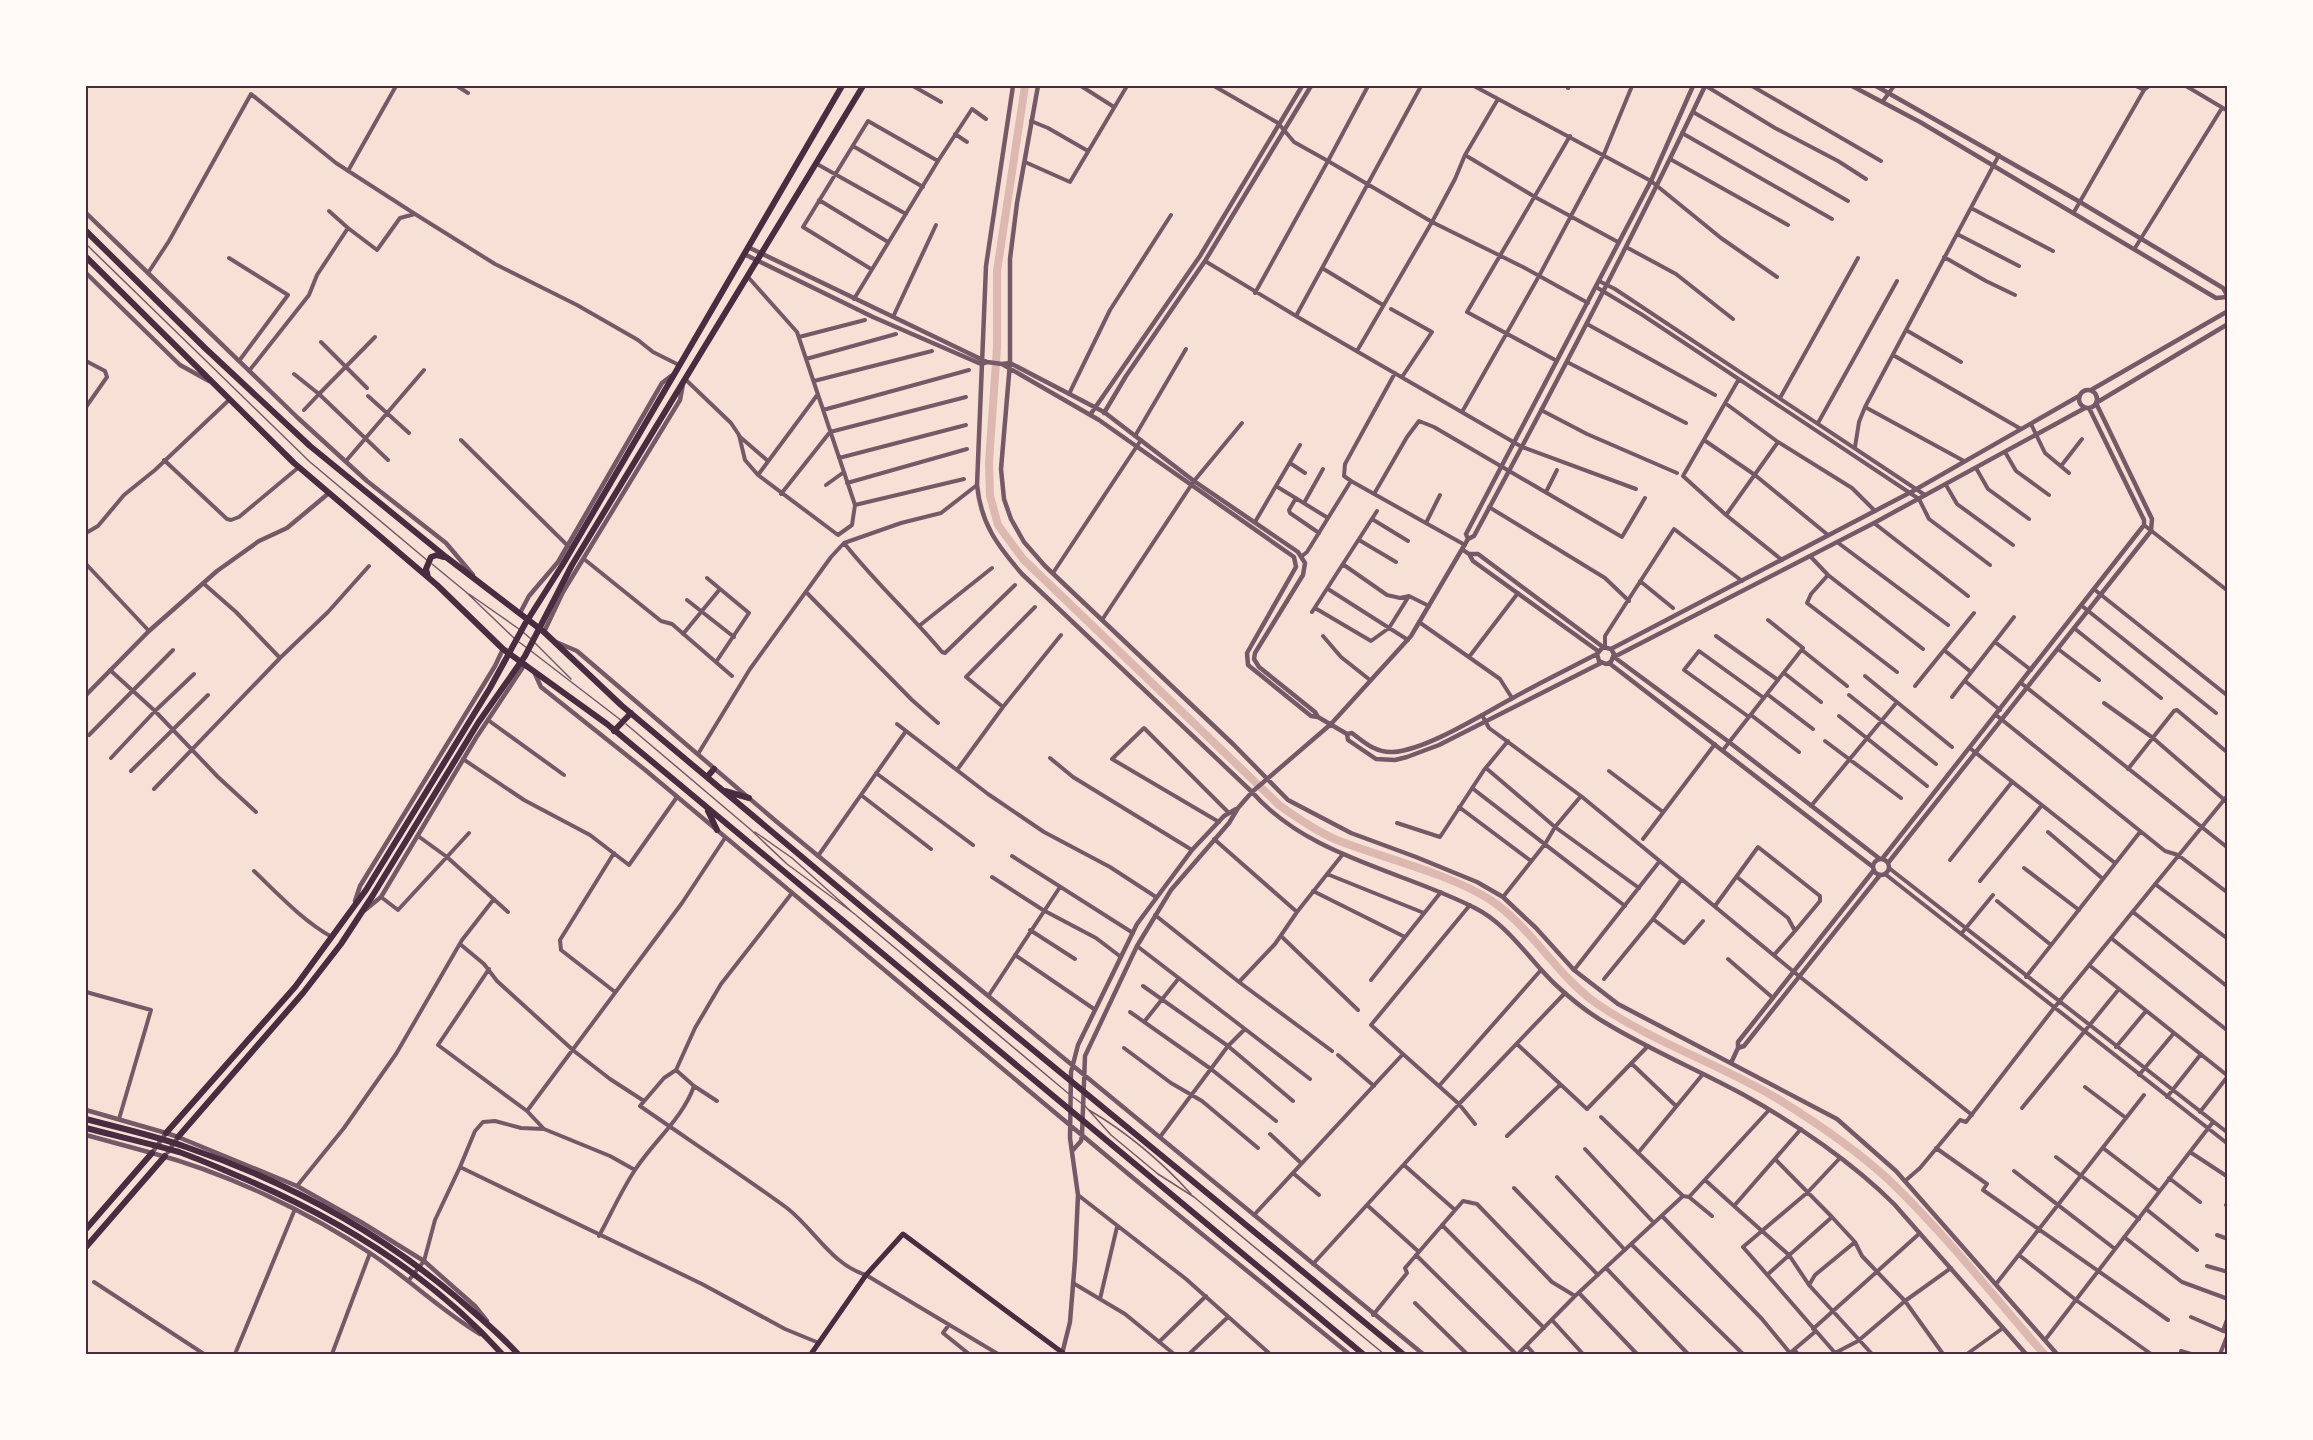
<svg xmlns="http://www.w3.org/2000/svg" width="2313" height="1440" viewBox="0 0 2313 1440" font-family="'Roboto Condensed',sans-serif">
<style>
.lines{fill:none;stroke-linecap:round;stroke-linejoin:round}
.canal{stroke:#dcb8b0;stroke-width:8}
.service{stroke:#755966;stroke-width:1.5}
.minor{stroke:#755966;stroke-width:4}
.tertiary{stroke:#755966;stroke-width:4.5}
.secondary{stroke:#4a2c40;stroke-width:5}
.primary{stroke:#4a2c40;stroke-width:6}
.neatline{fill:none;stroke:#4a2c40;stroke-width:2}
</style>
<rect width="100%" height="100%" fill="#f7e1d7"/>
<g class="lines">
<!-- canal -->
<path class="canal" d="M1025,86l-28,185v77l-8,114 1,34 8,29 25,34 256,246c18,13 37,26 58,35 48,19 108,32 152,59 42,27 66,75 107,104 56,39 124,61 182,96 39,24 79,51 113,83 55,53 103,115 153,172"/>
<!-- service -->
<path class="service" d="M86,244l224,218 118,99
M432,564l34,28 49,47
M469,594l50,35
M523,632l8,7
M519,642l8,6
M534,642l37,37
M531,651l91,70
M626,724l124,105 37,35 69,51
M755,832l37,26 59,53
M857,916l212,178
M1073,1097l8,6
M1085,1106l26,29 47,39 36,23 190,157
M1089,1110c39,23 72,51 102,84"/>
<!-- minor -->
<path class="minor" d="M457,86l11,7
M913,86l28,16
M1081,86l33,21
M1214,86l64,37 16,19 34,19 -73,132
M1368,86l-40,75 104,61 91,45 65,36
M1474,86l177,95 70,57 56,39
M1706,86l69,42 63,33 28,18
M1752,86l129,75
M2136,86l8,4 5,-4
M2186,86l42,25
M1568,88l1,-2
M1883,101l11,-15
M1693,112l155,89
M1031,121l17,7 40,23
M1682,133l150,86
M955,134l12,8
M853,146l70,41
M1465,155l70,42 83,45
M1670,159l118,66
M938,161l34,-52 14,10
M1025,162l45,20 57,-96
M817,164l89,50
M348,171l48,-85
M819,200l69,42
M1971,208l82,43
M329,211l19,17
M2074,212l70,-122
M1957,234l62,32
M1626,247l50,27 57,45
M2135,248l87,-140
M1944,257l42,24 29,14
M229,258l59,37 -49,66
M1205,261l91,55 125,-230
M1322,268l61,37
M148,273l21,-32 82,-147 85,69 79,51 80,50 82,41 61,35 15,12 26,13
M1599,281l16,8 310,206
M1596,287l45,27 278,185 10,20 61,46
M854,299l84,-138 -70,-40 -65,106 68,42
M1391,309l41,23 -30,45
M1296,316l226,131 114,42
M893,317l43,-92
M1587,324l128,71
M1906,330l55,32
M799,337l66,-17
M321,342l46,46
M1357,351l75,-129 23,-43 10,-24 33,-56
M1893,355l128,74
M806,359l90,-25
M86,361l19,10 2,6 -21,30
M1557,361l-90,-49 103,-176
M1567,362l119,61
M249,371l60,-76 8,-20 31,-47 29,22 23,-32 15,-4
M294,374l25,20 56,-57
M685,379l46,44 8,12 6,25 13,15 80,60 14,-10 3,-20 -58,-173 -49,-55
M1739,379l-56,97 43,39 56,45
M814,381l118,-30
M1069,394l41,-84 61,-95
M368,396l41,37
M1780,398l78,-140
M1725,403l53,39 -52,73
M1865,407l99,54
M304,410l15,-16 69,66
M823,410l146,-40
M1541,410l46,24 90,39
M1462,412l77,-136 65,-122 28,-68
M1818,423l79,-142
M2031,424l14,29 24,20
M739,436l29,25
M1135,436l51,-87
M461,440l107,106
M1704,440l51,35 73,60
M1778,442l74,46 23,23
M1855,447l4,-25 6,-15 134,-252
M2005,452l11,19 33,24
M839,458l127,-33
M164,460l63,59 4,1 8,-3 60,-50
M346,461l78,-91
M1290,463l15,10
M2061,466l21,-27
M1976,468l12,21 41,30
M758,475l60,-81
M1351,481l-7,-5 1,-12 50,-91
M847,483l120,-34
M826,485l18,-13
M1946,485l11,19 56,41
M1276,486l52,32
M1546,492l11,-22
M781,494l49,-62 136,-35
M1374,494l33,-57 12,-16 15,6 188,110 23,-39
M1296,498l-7,12 1,3 29,20
M1304,503l19,-34
M855,505l109,-26
M1489,507l116,71 24,23
M1372,519l36,22
M1255,522l45,-77
M1426,523l14,-28
M1874,523l94,73
M2144,525l84,66
M86,533l12,-7 26,-31 31,-25 74,-70
M1359,540l37,22
M1837,542l111,83
M844,543c30,38 66,71 98,109l3,1 70,-68
M1302,556l5,-4 44,-71 114,64
M1810,556l18,19 95,74
M584,559l77,62 11,3 60,52
M86,564l63,67
M1344,565l43,30 13,3 9,-2 20,10
M1053,573l88,-133
M1828,575l-17,19 -4,9 90,69
M707,578l42,35 -33,49
M1640,581l33,27
M203,583l33,29 44,46
M1328,589l80,51
M2095,590l133,106
M806,592l106,108 26,23
M687,600l47,37
M2082,606l134,107
M1315,608l56,33 18,-13 20,-32
M1312,612l65,-101
M1102,620l92,-139 48,-58
M1419,622l81,57 12,19
M919,626l73,-58
M2074,628l87,70
M683,634l37,-45
M1323,636l18,21 29,23
M1716,636l62,44
M1995,642l36,28
M1605,647v-11l69,-107 68,52
M2058,649l41,31
M1802,650l45,36
M1944,650l27,22
M1469,657l49,-64
M110,670l45,41 63,66 38,35
M1784,673l37,29
M1865,676l87,71
M1965,681l35,29
M2021,683l207,165
M1915,686l59,-73
M1767,694l46,35
M1849,695l87,69
M1952,697l62,-80
M2104,703l49,35 75,65
M1003,707l-37,-30 69,-70
M1482,715l7,13 92,68 213,176 178,143
M1751,715l48,37
M1996,715l169,136 13,4 50,38
M1839,716l88,70
M1749,717l-65,-47 15,-19 65,47
M488,720l76,55
M897,724l91,70 56,38 66,35 46,30
M89,735l84,-85
M1825,741l76,57
M1971,749l144,114
M1723,750l80,-102 -35,-28
M698,754l52,-85 81,-112 13,-14 57,-20 40,-10 36,-28
M111,758l44,-47 39,-37
M1050,758l23,19 119,73
M463,759l61,41 66,35 39,30 48,-68
M1486,768l69,59 26,-31
M2128,769l46,-58 3,-1 51,43
M957,770l46,-63 58,-72
M131,771l77,-76
M1609,771l54,41
M876,773l97,72
M1472,788l153,118
M154,789l126,-131 48,-46 41,-46
M861,795l70,54
M1811,806l86,-104
M1459,807l72,54
M1219,822l-107,-63 32,-31 85,85
M1397,823l43,14 44,-67 24,-29
M2048,832l55,47
M418,836l29,21 61,55
M1214,839l83,73
M1643,839l72,-95
M614,853l-54,87 1,10 54,42
M818,856l88,-125
M1012,856l121,77
M1950,860l62,-78
M1889,868l339,265
M2024,868l55,42
M254,871c24,23 49,50 78,66
M1327,874l97,39
M1885,874l343,270
M992,877l51,33 53,28 25,19
M1737,877l51,41 7,13 -21,24
M1682,879l-29,40 31,24 19,-22
M1980,881l62,-76
M2155,884l73,55
M1313,891l92,46
M792,893l-71,91 -26,44 -19,42 -12,8 -24,28c49,34 99,67 147,102 27,21 44,56 79,67l132,79
M381,897l17,13 71,-77
M1503,897l42,-53 10,-17 84,61
M1997,901l54,44
M1715,906l43,-59 62,49v5l-25,30
M2133,912l95,75
M1155,915l84,67 93,69
M1030,930l45,29
M1961,934l32,-39
M1281,936l77,74
M2111,938l117,93
M460,944l24,20 13,17 77,70 36,28 34,22
M1137,946l108,83 -17,17 65,55
M1015,955l79,54
M1728,959l45,39
M2089,965l139,111
M489,969l-51,76 89,66 17,18
M1574,970l85,-108
M2026,977l114,-145
M1604,979l49,-60
M1371,980l70,-88
M1239,982l36,-38 22,-32 46,-58
M1143,986l85,60 -68,91
M86,992l65,18 -32,109
M989,995l71,-108
M1130,1012l81,57 65,52
M1144,1022l35,-44
M1245,1029l65,50
M1517,1044l70,65 61,-63
M2116,1047l30,-36
M1124,1048l47,35 31,18 56,47
M1403,1054l-32,-29 99,-120
M1338,1055l36,31
M1632,1064l44,42
M676,1070l18,16 23,15
M2139,1075l35,-42
M1439,1086l102,-116
M2085,1087l41,31
M2167,1097l34,-43
M2022,1108l97,-119
M527,1111l155,-208 43,-65
M2200,1112l28,-36
M1270,1134l31,29
M1507,1136l53,-51
M1936,1148l51,36 -4,6 185,130
M2103,1148l56,43
M1585,1149l69,74
M2190,1152l38,25
M1638,1153l65,-79
M2056,1157l83,62
M1404,1165l51,45
M460,1167l15,-36 8,-9 12,-1 26,7 23,1 66,27 25,14
M2014,1171l101,78
M1293,1173l26,22
M1557,1177l68,73
M2169,1178l31,24
M1705,1180l29,26 67,-77
M1905,1181l15,-13 40,-48 6,2 88,-114 174,-213
M297,1186l47,-58 52,-74 66,-114 32,-41
M1514,1188l84,87
M1078,1195l108,84 84,75
M1683,1196l6,1 23,19
M1689,1197l80,-87
M1367,1205l52,47
M2226,1205h2
M1734,1206l55,49 20,30 6,-10 40,-33
M2146,1209l51,41
M1254,1215l149,-161 56,50 106,-111
M1662,1216l100,103 28,34
M1832,1217l23,25 7,14 43,45 38,53
M1442,1225l102,103
M2217,1235l11,4
M599,1236c12,-22 22,-45 36,-66 18,-28 48,-52 59,-84
M2124,1237l58,45 46,17
M1631,1244l112,110
M1416,1255l100,99
M2019,1255l57,45 75,54
M1313,1264l146,-160 16,20
M2207,1266l21,6
M1606,1268l82,86
M1767,1275l65,-58 -57,-58
M409,1280l15,-19 11,-41 25,-53 242,117 83,45 34,14
M94,1282l110,72
M1073,1283l52,31 49,40
M1996,1284l148,-189
M1809,1285l63,69
M1579,1293l58,61
M1100,1299l17,-72
M1415,1303l52,51
M1373,1315l34,-42 -2,-5 58,-67 14,3 75,78 23,14
M2191,1317l32,14
M2228,1317l-5,14 5,1
M1552,1320l31,34
M948,1326l-5,7 26,21
M1813,1329l107,-96
M1816,1331l-73,-84 65,-55 31,-33
M2045,1340l168,-218
M1159,1342l47,-46
M1527,1346l7,8
M1794,1350l4,4
M2181,1351l10,3
M1790,1353l26,-22 20,23
M1835,1353l23,-12 47,-40 46,-33
M235,1354l60,-145
M332,1354l38,-101
M1189,1354l39,-37
M1518,1354l57,-58 108,-100 -82,-79
M1967,1354l36,-26
M2220,1354l8,-20"/>
<!-- tertiary -->
<path class="tertiary" d="M1013,86l-27,180 -9,219c4,39 20,60 45,89l230,218c57,65 149,78 223,116 34,17 55,53 82,78 14,13 30,26 47,36 44,27 94,48 140,73 51,28 109,68 150,109l132,150
M1038,86l-21,117 -7,56v104l-9,106 3,30 7,20 13,23 21,24 189,179 54,55 63,33 65,24 61,25 26,15 33,31 38,42 44,34 219,115 59,52 161,183
M1852,86l68,36 296,176 11,-1
M1876,86l204,116 143,86 5,9
M86,213l212,205 69,63 79,62 27,32
M744,254l129,63 108,47 6,-2 -239,-115
M86,273l94,92 29,16
M987,362l15,2
M2079 399a9 9 0 1 1 18 0a9 9 0 1 1-18 0Z
M2091,390l137,-79
M1104,413l22,-37 79,-115 106,-175
M1090,415l110,-159 102,-170
M1468,539l-2,-5 185,-353 42,-95
M1463,550l6,4 4,7 125,90
M1469,554h9l125,93
M520,613l9,-17 29,-34 104,-179 9,-7
M544,632l19,-40 117,-192 3,-16
M556,642l21,9 200,171 646,532
M1611,649l3,5 -3,8 -5,2 -7,-3 -2,-7 6,-7 8,2 302,-158 166,-95
M1609,663l264,204
M535,674l6,13 103,82 488,408 217,177
M86,695l63,-64 68,-60 42,-30 28,-13 42,-35
M1318,717l-3,-5 -56,-45 -5,-8 1,-6 48,-78 2,-12 -7,-11 -104,-71 -90,-69 -94,-49 -8,1 97,56 195,137 2,10 -49,86 1,12 63,51 7,1 29,17 5,-1c13,10 24,20 41,19 33,-2 88,-37 118,-53 28,-16 57,-30 86,-45
M1347,734l1,6 28,19 19,1 12,-3 32,-12 162,-82
M1880,859l-151,-117 -115,-85 260,-134 211,-115
M1882,859l262,-334v-5l-55,-112
M1873 867a8 8 0 1 1 16 0a8 8 0 1 1-16 0Z
M1888,863l263,-332 1,-12 -56,-116 132,-79
M355,901l5,-15 135,-220 8,-17
M365,910l16,-13 95,-159 49,-74
M1738,1048l6,-2 136,-171
M1731,1063l7,-15v-6l136,-172
M86,1110l80,23
M86,1135l66,18
M178,1137l119,49 64,36 63,39 51,45 12,15
M1073,1150l8,-9 1,-6 3,-79 52,-110 34,-56 58,-67 9,-15 14,-16 79,-68 80,-88 57,-97 6,-3c80,-148 159,-298 231,-450
M168,1152l10,-15 -12,-4 -14,20c75,20 157,59 221,102 37,25 69,56 107,79
M1062,1354l8,-32 5,-62 3,-65 -8,-57 1,-66 7,-27 59,-121 55,-74 32,-34 12,-7"/>
<!-- secondary -->
<path class="secondary" d="M811,1354l55,-79 37,-41 160,119"/>
<!-- primary -->
<path class="primary" d="M86,231l119,117 105,98 136,111 98,75 77,73 355,298 427,351
M86,257l208,206 143,122 66,64 104,75 756,630
M428,577l-2,-8 5,-12 6,-2 7,2
M614,731l17,-18
M707,777l7,-8
M725,791l24,7
M708,811l9,19
M86,1119c33,9 67,16 100,28 97,33 190,83 269,149 22,19 44,37 63,58
M86,1128c30,8 62,15 93,24 20,7 40,16 59,24 98,41 193,99 264,178
M166,1133l129,-146 71,-97 124,-202 35,-64 38,-60 112,-191 167,-287
M178,1137l125,-144 38,-49 32,-49 105,-172 47,-67 47,-91 291,-479
M86,1229l66,-76
M86,1247l79,-91"/>
</g>
<!-- border -->
<rect width="2313" height="1440" fill="none" stroke="#fffaf5" stroke-width="174"/>
<rect x="87" y="87" width="2139" height="1266" class="neatline"/>
</svg>
